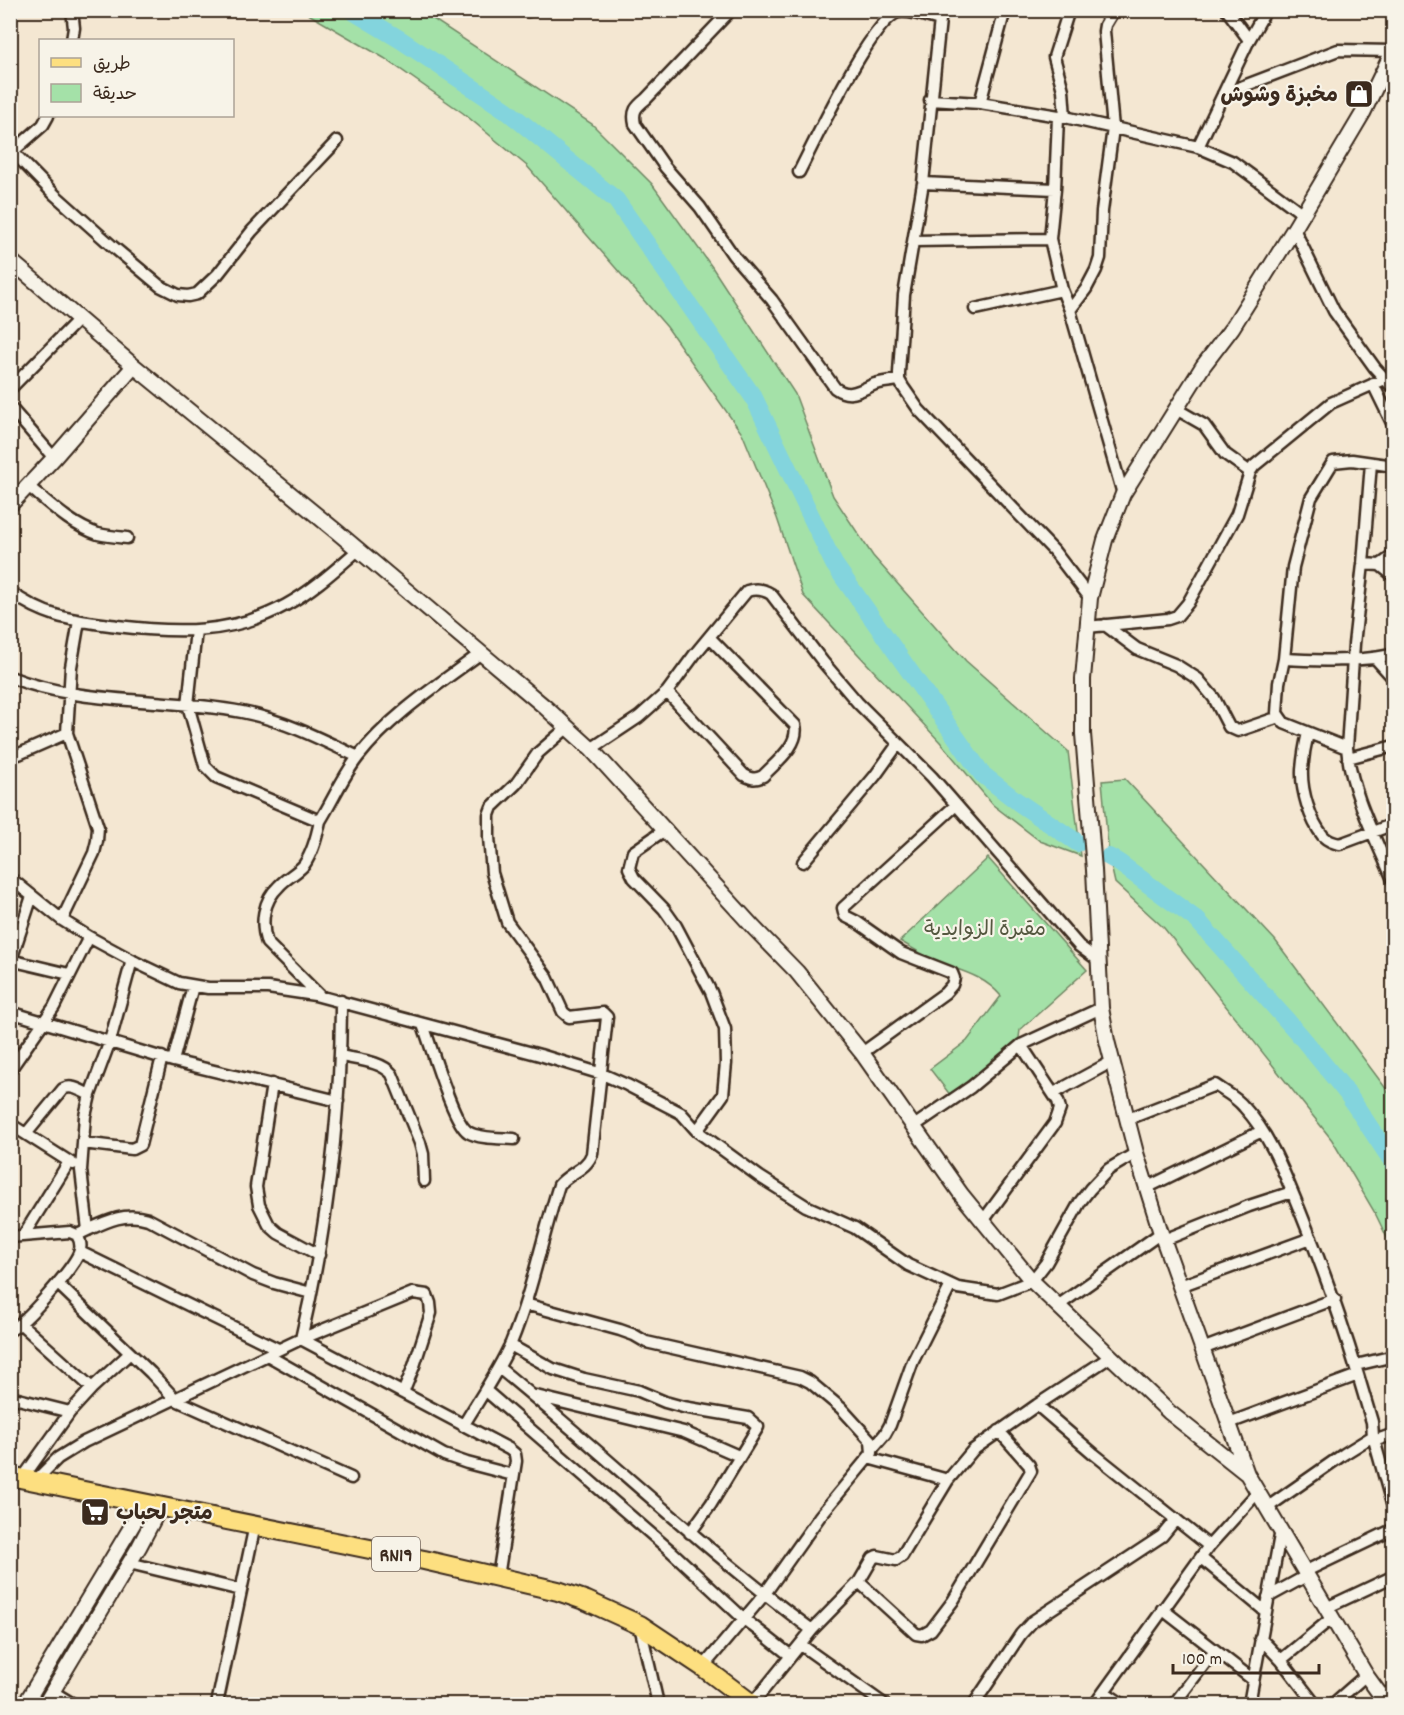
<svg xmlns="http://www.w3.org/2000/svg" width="1404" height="1715" viewBox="0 0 1404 1715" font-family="Dekko,'Playpen Sans Arabic',sans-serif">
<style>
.green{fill:#a4e1a8;stroke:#708663;stroke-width:1.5}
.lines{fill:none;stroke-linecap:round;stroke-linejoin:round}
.river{stroke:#83d4dd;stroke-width:18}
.minor-casing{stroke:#3b2a1e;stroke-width:15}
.tertiary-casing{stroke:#3b2a1e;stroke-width:18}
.primary-casing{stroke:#3b2a1e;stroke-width:22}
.minor{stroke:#f7f3e8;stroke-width:10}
.tertiary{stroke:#f7f3e8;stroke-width:14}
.primary{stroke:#fddf80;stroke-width:18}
.labels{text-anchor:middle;stroke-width:4.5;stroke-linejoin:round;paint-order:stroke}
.shield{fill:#f7f3e8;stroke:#73665b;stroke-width:1.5}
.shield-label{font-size:20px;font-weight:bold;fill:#3b2a1e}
.poi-label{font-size:21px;font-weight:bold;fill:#3b2a1e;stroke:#f7f3e8;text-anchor:end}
.park-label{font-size:21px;fill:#555840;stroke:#f7f3e8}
</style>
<rect width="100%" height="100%" fill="#f4e7d2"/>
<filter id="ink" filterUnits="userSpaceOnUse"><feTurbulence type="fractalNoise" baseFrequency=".0167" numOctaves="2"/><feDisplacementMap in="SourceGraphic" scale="12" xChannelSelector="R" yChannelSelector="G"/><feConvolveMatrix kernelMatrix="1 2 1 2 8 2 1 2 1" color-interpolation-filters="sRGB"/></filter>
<g filter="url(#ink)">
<!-- green -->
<path class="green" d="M303,11h118l171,113 60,60 60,83 83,127 38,102 40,60 93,105 102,90 13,105 -41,-15 -47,-36 -53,-63 -137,-147 -26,-77 -34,-83 -76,-108 -140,-161 -64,-53 -79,-55z
M1125,779l150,161 118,158v152l-18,-37 -43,-73 -168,-212 -49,-45 -6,-26 -7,-76z
M988,858l99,112 -67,60 -2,15 -37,33 -30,18 -21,-27 37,-28 34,-45c-16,-19 -36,-24 -58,-32 -15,-6 -29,-15 -43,-23z"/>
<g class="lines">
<!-- river -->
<path class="river" d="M351,10l50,30 105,70 110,90 138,198 80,166 148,210 36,28 60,41
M1109,857l9,5 79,58 102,114 48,59 47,71"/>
<!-- minor casing -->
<g class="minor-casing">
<path id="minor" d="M731,10l-85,89c-10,8 -14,12 -11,25l30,43 35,40 33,48 39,45 63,88c15,11 25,2 40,-4 7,-2 16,-3 24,-4
M941,10l-18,173 -19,112 -5,78v7l4,7 16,23 135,141 36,47
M1227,10l22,30
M528,11v-1
M72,40l2,-12 -2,-18
M1223,94l115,-44 55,1
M930,100l50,3 85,14 133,30 35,15 70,52
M980,103l25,-93
M1058,117l-3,72 -5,50 12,51 8,20 53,184
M1065,117l-2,-27 -9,-33 15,-47
M1198,147l51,-107 17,-30
M13,152l42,43 56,50 49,41 18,9 10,1 9,-2 21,-20 34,-43 85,-90
M10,154l33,-29 5,-9
M799,172c15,-29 73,-154 100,-160 12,-2 29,5 41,8
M923,183l132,6
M1294,229l40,82 41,57 19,21
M914,241l136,-2
M975,309l87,-19
M1070,310l16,-21 10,-19 4,-12 2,-47 11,-83 -9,-97 1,-6 9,-15
M1373,384l21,43
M10,389l69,-70
M10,407l44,51
M1176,409l28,16 21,29 25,18
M1371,463l-8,101 -9,80 -7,104c4,45 30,93 47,134
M28,486c22,18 43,39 70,48 9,2 19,3 29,4
M1363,564l17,1 14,11
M1380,565l14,-10
M10,592c38,27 64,28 107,34 59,7 115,9 169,-21 26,-14 49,-35 72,-55
M1105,625l32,24 39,16 22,14 16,19 15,29 9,4 41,-14
M1087,627l81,-8 9,-3 11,-13 49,-89 13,-42 4,-6 77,-63 54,-24
M196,630l-8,75 17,61 11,11 104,44c13,-21 23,-45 38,-64 33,-42 80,-72 123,-104
M1375,658l19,21
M1284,659c30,2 81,3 110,-5
M10,677c74,29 155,20 232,35 41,8 79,27 116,45
M667,692l77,83c8,4 11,5 19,1 12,-13 37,-31 32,-51l-85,-87
M1308,733c-3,12 -5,25 -6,37 -1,21 8,50 21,66 5,5 11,7 17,8l54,-20
M1347,748l-63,-25 -7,-10 2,-30 5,-24 9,-92 18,-69 22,-36 19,-2 42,6
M591,749l48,-32 28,-25 28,-38 52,-63c9,-3 16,-2 24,3l52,68 35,41 74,74 147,169 19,14
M10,754h9l48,-21
M1348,758l46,-12
M666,829l-33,23 -4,16 5,10 30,31 12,17 35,66 14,37 1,34 -3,32 -26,36
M803,862l72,-86 23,-32
M10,878l52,42 27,17 48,26 42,20 29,5h60l47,7 225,60 62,19 25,11 54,28 16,18 63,46 46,29 49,22 53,37 50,23 40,6 34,-13 14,-18 34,-61 10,-13 19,-20 27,-16
M62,920l32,-67 3,-12 1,-14 -31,-94 4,-66 8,-46
M10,960l59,14
M11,960l21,-64
M319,995l-52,-52c-7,-20 -4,-42 12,-57 7,-8 18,-13 25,-21 9,-13 13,-29 16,-44
M10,1012l163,49 165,40
M423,1025c8,20 30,98 45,107 11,7 32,6 46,7
M862,1053l83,-60 7,-8 2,-7 -2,-5 -51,-20 -44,-31 -12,-6 -2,-8 113,-103
M341,1056c17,4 40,5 51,18l28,69 3,11 1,27
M173,1061l20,-75
M10,1070l44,-63 35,-70
M272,1084l-16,103 3,18 10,20 9,8 41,22
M1054,1093l59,-32
M1128,1119l87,-34c10,7 21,12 29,22 27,29 41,68 56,104 22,54 41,108 58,164
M10,1124l63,40
M914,1126l57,-39 50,-42 80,-37
M26,1134l37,-45c9,-5 18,2 27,6
M83,1143l49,6 8,-4 22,-88
M1146,1188l116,-57
M983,1221l72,-98 5,-14 -2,-8 -37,-56
M88,1230l-7,-60 4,-54 5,-21 20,-54 22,-81
M77,1235c25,-11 44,-24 71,-16l105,56 21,8 37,10
M23,1236l46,-74
M10,1237l60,-5 7,3c3,5 5,11 2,18 -6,15 -54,71 -69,77
M1164,1240l85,-34 43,-14
M80,1252l198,97
M58,1284l93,89 25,27 175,78
M1180,1286l131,-48
M413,1293l14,2 3,8 1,10 -17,53 -11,27 -102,-54z
M525,1304l95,26 14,5 12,7 154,35 10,5 31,26 30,33 1,12 -52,63 -56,79 -61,72
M1059,1305l102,-72
M21,1324l71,64
M510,1345l43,24 31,10 55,12 26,11 18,5 65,11 10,9 -47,77 -21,29
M1202,1349l133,-50
M267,1355l177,100 23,8 46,12
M1356,1365l38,-9
M499,1368c106,86 204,181 313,262
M485,1390l187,162 72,67 47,37
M403,1393l106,56 6,5 1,7 -18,116
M536,1396l148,36 55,24
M10,1397l60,15
M1037,1405l57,49 115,92
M1229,1423l129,-48 14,47 1,14 21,75
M463,1426c16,-27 35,-54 48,-83 21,-51 31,-105 48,-158 10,-12 28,-16 33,-31l15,-137 -4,-4 -34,4 -6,-5 -16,-35 -40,-55 -15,-49 -3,-36v-22l3,-8 24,-23 22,-31 30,-26
M1374,1441l20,-7
M872,1449l13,-15 5,-9 23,-64 38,-76
M868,1458l80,22
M22,1479l48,-67 22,-24 37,-34
M35,1481l23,-23 26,-16 217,-103c26,-110 40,-225 40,-338
M1268,1507l76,-53 29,-18
M1201,1558l64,53
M129,1563l112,27
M1306,1571l88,-42
M859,1582l57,52 6,1 9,-5 22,-29 78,-130 -2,-6 -30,-34
M1268,1597l40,-22
M1326,1608l68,-32
M1162,1609l90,70
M640,1626l18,78
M1260,1638l21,22 34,44
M801,1645l83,59
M1281,1660l51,-42
M53,1692l20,12
M1104,1692l18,12
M1381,1695l13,-4
M217,1704l38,-179
M752,1704l60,-74 47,-48 14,-24 4,-2 19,4 6,-4 46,-76 25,-30 64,-45 73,-48
M974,1704l47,-70 12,-13 129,-85 14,-17
M1095,1704l114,-158 49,-54
M1174,1704l41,-54
M1249,1704l32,-174
M1333,1704l33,-29"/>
</g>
<!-- tertiary casing -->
<g class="tertiary-casing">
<path id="tertiary" d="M10,260l124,106 202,165 209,176 46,42 163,179 43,44 65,81 99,141 71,87 137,131 78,62
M10,505l44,-47 80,-92
M25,1704l120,-200
M45,1704l94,-157 21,-40
M1387,1704l-21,-29 -119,-201 -86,-241 -25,-80 -29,-112 -6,-33 -7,-138 -11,-136v-55l7,-81 15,-58 18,-46 80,-128 29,-38 62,-99 69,-116 31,-64"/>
</g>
<!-- primary casing -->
<g class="primary-casing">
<path id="primary" d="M10,1476l414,84 134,31 29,10 53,24 63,42 49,37"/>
</g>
<!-- minor -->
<use href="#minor" class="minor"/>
<!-- tertiary -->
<use href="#tertiary" class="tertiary"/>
<!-- primary -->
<use href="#primary" class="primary"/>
</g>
</g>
<!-- icons -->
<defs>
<g id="shop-square" transform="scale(1.5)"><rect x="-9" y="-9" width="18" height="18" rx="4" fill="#3b2a1e" stroke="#f7f3e8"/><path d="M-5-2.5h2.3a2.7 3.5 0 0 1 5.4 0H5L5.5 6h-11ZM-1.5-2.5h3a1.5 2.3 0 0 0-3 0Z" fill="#fff"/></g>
<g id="supermarket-square" transform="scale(1.5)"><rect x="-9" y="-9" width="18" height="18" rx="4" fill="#3b2a1e" stroke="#f7f3e8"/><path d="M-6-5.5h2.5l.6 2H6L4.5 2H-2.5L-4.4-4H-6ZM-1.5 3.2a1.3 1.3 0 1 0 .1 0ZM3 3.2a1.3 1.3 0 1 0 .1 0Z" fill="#fff"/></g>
</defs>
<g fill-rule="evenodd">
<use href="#shop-square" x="1359" y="94"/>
<use href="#supermarket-square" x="95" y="1512"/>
</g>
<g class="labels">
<!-- shield labels -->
<rect class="shield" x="372" y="1537" width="48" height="34" rx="4.5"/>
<g class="shield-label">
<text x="396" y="1561">RN19</text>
</g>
<!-- poi labels -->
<g class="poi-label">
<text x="1338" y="101">مخبزة وشوش</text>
<text x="116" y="1519" text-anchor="start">متجر لحباب</text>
</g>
<!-- park labels -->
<g class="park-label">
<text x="985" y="935">مقبرة الزوايدية</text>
</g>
</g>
<!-- margin -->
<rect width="1404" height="1715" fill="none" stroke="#f7f3e8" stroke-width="36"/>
<rect x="18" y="18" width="1368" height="1679" fill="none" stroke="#3b2a1e" stroke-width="2" filter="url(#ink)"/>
<!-- legend -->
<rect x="39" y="39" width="195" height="78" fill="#f7f3e8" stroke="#aca397" stroke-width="1.5"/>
<rect x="51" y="58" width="30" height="9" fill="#fddf80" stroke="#aca397" stroke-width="1.5"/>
<text x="93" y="69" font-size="18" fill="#3b2a1e">طريق</text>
<rect x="51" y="84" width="30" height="18" fill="#a4e1a8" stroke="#aca397" stroke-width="1.5"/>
<text x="93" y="99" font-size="18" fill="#3b2a1e">حديقة</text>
<!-- scale -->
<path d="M1173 1664v9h146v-9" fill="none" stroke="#3b2a1e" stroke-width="3"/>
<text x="1182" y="1664" font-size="18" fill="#3b2a1e" stroke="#f7f3e8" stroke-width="4.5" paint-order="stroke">100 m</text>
</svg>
